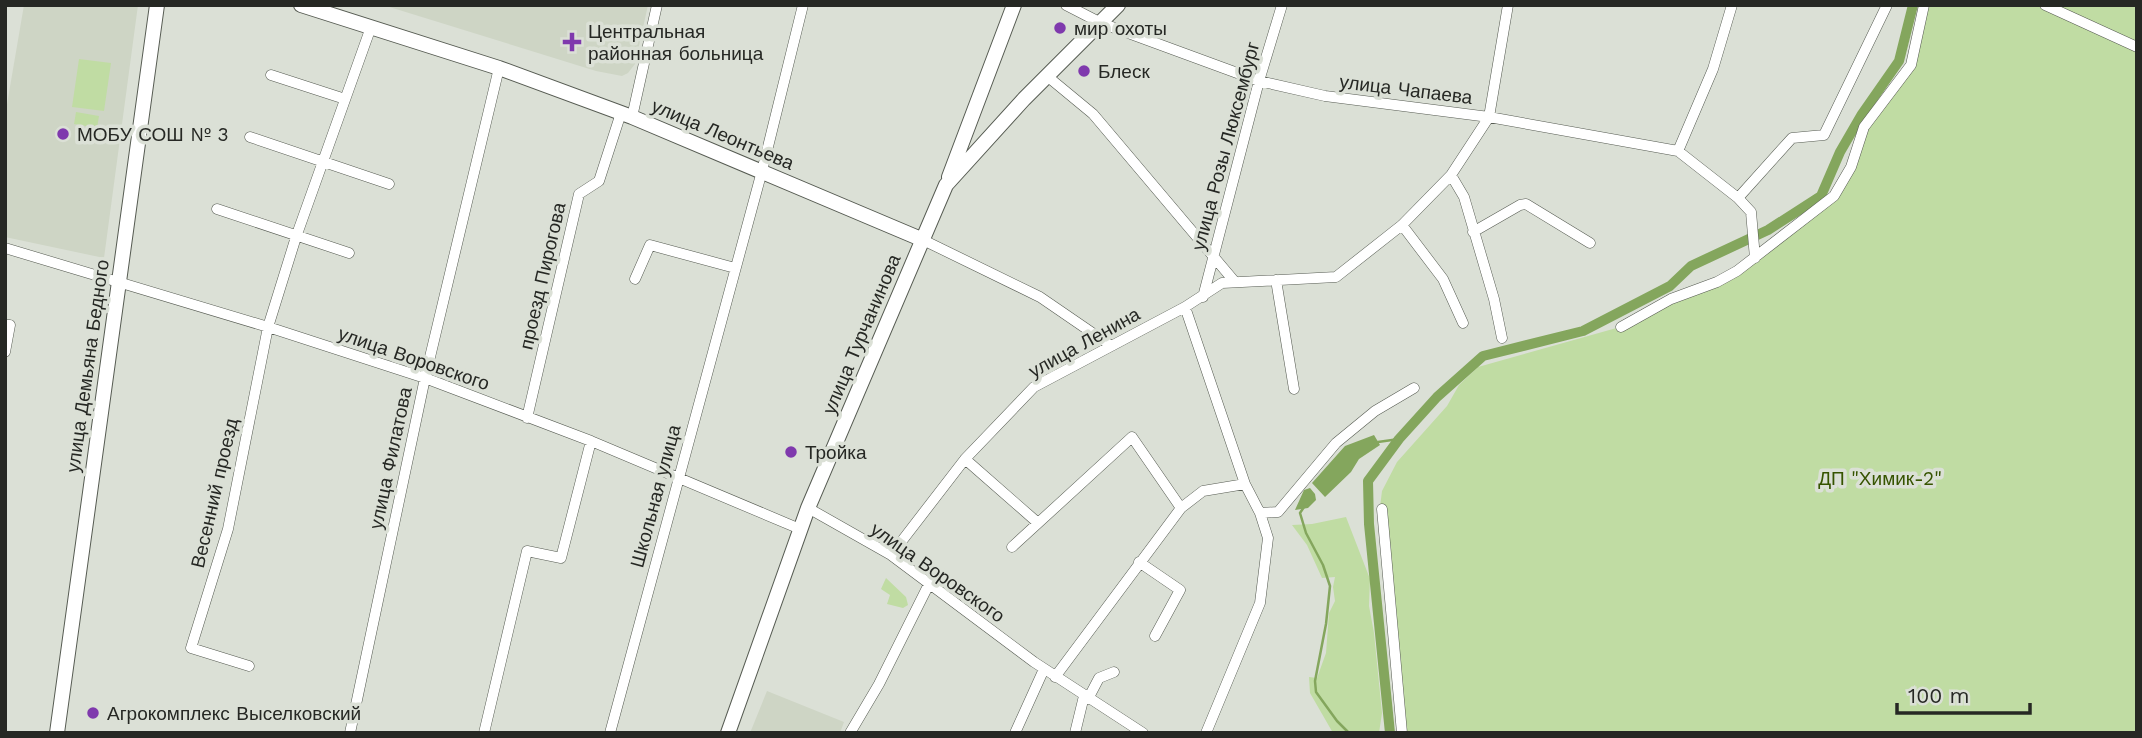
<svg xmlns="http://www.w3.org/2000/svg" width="2142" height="738" viewBox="0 0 2142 738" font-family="'Work Sans',sans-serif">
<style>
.built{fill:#ced5c5}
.green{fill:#c0dca3}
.water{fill:#84a65d}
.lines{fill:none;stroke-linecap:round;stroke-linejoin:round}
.stream{stroke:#84a65d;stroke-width:2.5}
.canal{stroke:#84a65d;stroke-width:10}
.street-casing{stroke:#565b52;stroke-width:11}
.secondary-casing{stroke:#565b52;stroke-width:16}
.street{stroke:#fff;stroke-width:10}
.secondary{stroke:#fff;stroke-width:14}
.poi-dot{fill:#7f39ad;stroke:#dbe0d6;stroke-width:2.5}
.labels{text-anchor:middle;stroke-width:7;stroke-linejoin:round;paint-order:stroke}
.poi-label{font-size:19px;fill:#262824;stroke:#dbe0d6;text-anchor:start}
.street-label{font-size:19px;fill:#262824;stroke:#dbe0d6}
.park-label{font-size:19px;fill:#365400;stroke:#dbe0d6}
</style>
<rect width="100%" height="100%" fill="#dbe0d6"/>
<!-- built -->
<path class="built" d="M24,5h114l-34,253 -99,-21v-121z
M383,5h265l-13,59 -7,9 -6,3 -26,-5z
M767,691l77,31 -4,11h-90z"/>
<!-- green -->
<path class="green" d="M1923,5h214v728h-737l-20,-226 2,-16 15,-29 50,-56 12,-21 19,-18 142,-40 96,-46 117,-86 16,-27 14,-42 47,-62z
M79,59l32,4 -7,48 -32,-4z
M76,112l23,4 -2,12 -23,-4z
M1346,517l24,62 -1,27 5,27 8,80 -3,20h-46l-23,-40 -1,-16 8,1 9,-25 3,-40 6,-12 -2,-14 2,-10 -13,1 -15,-33 -15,-20 20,-1z
M886,578l20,19 2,8 -5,3 -16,-4 3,-9 -9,-6z"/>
<!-- water -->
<path class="water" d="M1374,435l6,10 -21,14 -8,13 -26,25 -13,-14 33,-37z
M1310,488l5,6 1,6 -8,8 -13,2 9,-20z"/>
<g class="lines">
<!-- stream -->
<path class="stream" d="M1378,442l21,-3
M1304,507l-4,6 6,20 17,32 7,21 -4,38 -11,57 1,11 21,29 12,12"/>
<!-- canal -->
<path class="canal" d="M1390,733l-21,-209 -1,-43 31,-42 38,-42 46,-41 100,-25 87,-45 21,-20 77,-36 53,-34 19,-44 22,-38 37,-53 14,-56"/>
<!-- street casing -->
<g class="street-casing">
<path id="street" d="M1066,5l35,18 158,58 66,15 164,21 189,34 60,47 13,14 4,46
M2045,5l92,42
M271,75l74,24
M1047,76l46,38 142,168
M632,117l25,-112
M250,137l139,47
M1678,151l35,-82 19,-64
M1451,175l13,22 30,102 8,39
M1738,198l54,-60 32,-3 63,-130
M217,209l132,44
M1402,225l41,54 20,44
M1473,232l47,-27 6,-1 64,39
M921,239l119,58 70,48
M5,248l263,79 157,51 166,63 209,88
M635,279l15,-34 85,23
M1276,280l18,109
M1203,297l56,-216 23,-76
M1185,307l60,177 15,29
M5,325h5l-5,27
M1621,327l50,-28 46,-17 20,-11 97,-75 17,-29 13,-40 47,-62 13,-60
M527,418l52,-224 20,-13 22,-68
M965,459l73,64
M808,508l83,47 143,107 109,71
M1382,509l20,224
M1012,547l120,-110 49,71
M891,555l74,-96 69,-72 151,-80 37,-24 114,-6 66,-52 49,-50 38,-58 19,-112
M1139,562l41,28 -25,46
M249,666l-58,-18 37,-119 40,-202 28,-90 75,-210
M1055,677l126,-169 22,-17 42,-7
M1088,699l11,-21 15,-6
M350,733l75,-355 74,-310
M484,733l43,-182 34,7 30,-117
M610,733l152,-562 41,-166
M850,733l29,-49 50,-100
M1015,733l29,-64
M1075,733l9,-37
M1206,733l54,-130 8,-65 -8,-25 18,-1 58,-69 39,-32 39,-23"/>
</g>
<!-- secondary casing -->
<g class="secondary-casing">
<path id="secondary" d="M301,5l198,63 133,49 289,122
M949,177l65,-172
M57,733l100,-728
M728,733l80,-225 138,-323 78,-86 94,-94"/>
</g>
<!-- street -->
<use href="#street" class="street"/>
<!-- secondary -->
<use href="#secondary" class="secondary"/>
</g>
<!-- markers -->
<g class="poi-dot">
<circle cx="1060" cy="28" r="7"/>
<path d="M568.5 31.5h7v7h7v7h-7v7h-7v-7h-7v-7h7z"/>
<circle cx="1084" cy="71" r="7"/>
<circle cx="63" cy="134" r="7"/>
<circle cx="791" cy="452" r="7"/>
<circle cx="93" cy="713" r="7"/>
</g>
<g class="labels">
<!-- poi labels -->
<g class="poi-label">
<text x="1074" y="35">мир охоты</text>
<text x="588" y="38">Центральная<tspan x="588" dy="22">районная больница</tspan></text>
<text x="1098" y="78">Блеск</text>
<text x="77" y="141">МОБУ СОШ № 3</text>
<text x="805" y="459">Тройка</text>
<text x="107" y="720">Агрокомплекс Выселковский</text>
</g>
<!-- street labels -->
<g class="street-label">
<text transform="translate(1406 89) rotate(7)" y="7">улица Чапаева</text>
<text transform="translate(723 134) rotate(23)" y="7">улица Леонтьева</text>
<text transform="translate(1225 146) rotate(-75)" y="7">улица Розы Люксембург</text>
<text transform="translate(542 276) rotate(-77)" y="7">проезд Пирогова</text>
<text transform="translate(861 334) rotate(-67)" y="7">улица Турчанинова</text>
<text transform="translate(1084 342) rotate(-29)" y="7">улица Ленина</text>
<text transform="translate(414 358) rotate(19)" y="7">улица Воровского</text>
<text transform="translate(87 366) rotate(-82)" y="7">улица Демьяна Бедного</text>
<text transform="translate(390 458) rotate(-78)" y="7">улица Филатова</text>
<text transform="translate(214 493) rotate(-77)" y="7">Весенний проезд</text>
<text transform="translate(655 496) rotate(-75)" y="7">Школьная улица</text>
<text transform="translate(938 572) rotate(35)" y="7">улица Воровского</text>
</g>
<!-- park labels -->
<g class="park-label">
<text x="1880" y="485">ДП "Химик-2"</text>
</g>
</g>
<!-- border -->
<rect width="2142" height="738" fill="none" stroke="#262824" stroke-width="14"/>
<!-- scale -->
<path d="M1897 703v10h133v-10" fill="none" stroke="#262824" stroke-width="3.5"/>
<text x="1908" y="703" font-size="21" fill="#262824" stroke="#dbe0d6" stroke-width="5" paint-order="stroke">100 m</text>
</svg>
